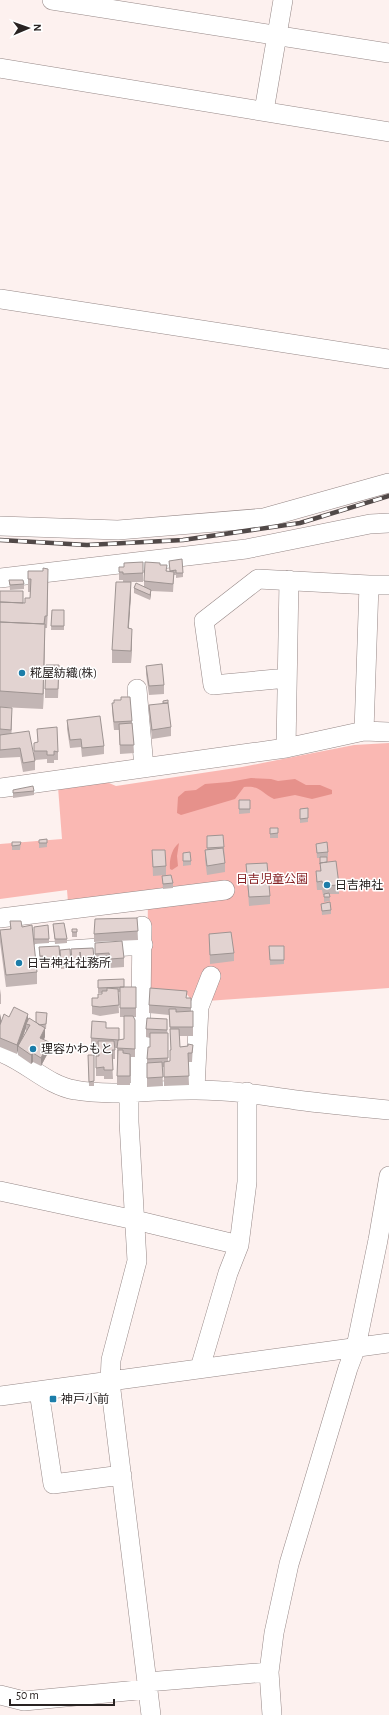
<svg xmlns="http://www.w3.org/2000/svg" width="389" height="1715" viewBox="0 0 389 1715" font-family="'Alegreya Sans','Noto Sans JP',sans-serif">
<style>
.green{fill:#fab8b3}
.water{fill:#e6918b}
.lines{fill:none;stroke-linecap:round;stroke-linejoin:round}
.minor-casing{stroke:#968887;stroke-width:20}
.minor{stroke:#fff;stroke-width:19}
.rail-casing{stroke:#514948;stroke-width:4.5}
.rail{stroke:#fff;stroke-width:3;stroke-dasharray:9;stroke-linecap:butt}
.wall{fill:#c2b5b4;fill-rule:evenodd}
.shaded-wall{fill:#9e9492}
.building{fill:#e2d3d1;stroke:#9e9492}
.poi-dot{fill:#1c7da9;stroke:#fff;stroke-width:1.5}
.labels{text-anchor:middle;stroke-width:3;stroke-linejoin:round;paint-order:stroke}
.poi-label{font-size:12px;fill:#292322;stroke:#fff;text-anchor:start}
.park-label{font-size:12px;fill:#862225;stroke:#fff}
</style>
<rect width="100%" height="100%" fill="#fdf1ef"/>
<!-- green -->
<path class="green" d="M389,743v245l-196,14 -8,-10h-38l1,-99 -80,9 -1,-12 -67,9v-55l62,-5 -4,-52 44,-7 14,6 126,-19 112,-22z"/>
<!-- water -->
<path class="water" d="M251,778l20,1 7,2 17,-2 11,6h14l12,5v4l-20,5 -17,-4 -21,4c-13,-6 -14,-14 -30,-12l-9,12 -54,16 -4,-2 1,-16 7,-6 11,-1 9,-6 24,-2z
M179,843l-2,13 1,10 -6,4 -2,-1c-1,-9 2,-21 9,-26z"/>
<g class="lines">
<!-- minor casing -->
<g class="minor-casing">
<path id="minor" d="M52,0l337,53
M0,68l389,64
M264,111l19,-111
M0,299l389,60
M0,526l118,4 146,-12 125,-35
M0,578l246,-29 124,-25 19,-1
M287,678l-74,7 -9,-64 54,-42 111,6h20
M137,689l7,78
M364,731l5,-146
M286,748l3,-168
M0,788l286,-40 78,-17 25,1
M0,918l225,-28
M40,952l103,-7
M0,1052c26,9 48,34 75,38 39,7 83,-1 121,0 34,0 66,5 100,10 31,4 62,7 93,10
M195,1089l4,-82 12,-31
M140,1092l2,-166
M129,1093v29l8,139 -26,99 -1,22 41,333
M0,1191l135,29 104,25
M200,1368l28,-95 11,-28 8,-63v-90
M39,1391l14,93 69,-9
M0,1396l389,-53
M147,1682l122,-10
M0,1695l24,6 124,-12
M272,1715l-3,-43 5,-39 15,-69 59,-196 8,-21 22,-107 11,-64"/>
</g>
<!-- minor -->
<use href="#minor" class="minor"/>
<!-- rail casing -->
<g class="rail-casing">
<path id="rail" d="M0,540l87,5 96,-5 117,-17 89,-27"/>
</g>
<!-- rail -->
<use href="#rail" class="rail"/>
</g>
<!-- wall -->
<path class="wall" d="M169,561l14,12v4l-7,1v-3h-2l-1,17 -22,-1v3l-1,6 -16,-7v-5l10,-1v-6l16,-16 7,6 3,1z
M143,562v20h-12v13l-3,34 4,12 -1,22h-19v-13l11,-68v-2h-4v-13h5z
M28,571l20,10 -1,47h-2l-2,81 -43,-2v-116l23,12h2l5,-5v-6h-2z
M9,580l15,4v5l-14,1z
M52,610h12v20h-13z
M146,666l18,19v9l-15,1 -3,-21z
M59,674l-1,24h-13v-9z
M112,703l20,18 2,32 -14,1 -1,-24h-5l-2,-19z
M149,705l22,22v9l-19,3 -3,-26z
M0,707l12,9 -1,18 23,21v-12l4,-1 -1,-13 21,23v8h-4v3h-7v-4l-12,1v10l-12,2 -3,-15 -20,1z
M67,720l37,26v8l-22,3 -1,-10 -11,1 -3,-19z
M13,790l21,1v4l-21,3z
M239,800l11,9v4l-11,1z
M308,808v14l-8,1v-14z
M270,828l8,5v5h-8z
M207,836l17,11 1,16v9l-18,3 -2,-16v-9h2z
M47,839v8l-8,1v-8z
M12,842h9l-1,8h-8z
M316,844l12,8v5h-1v5l12,23v9h-10l1,7 -6,1v-7h-1l-1,-5h-5l-1,-11v-8h4v-13h-3z
M152,850l14,16v9l-13,1z
M183,853l8,8v4l-8,1z
M246,864l24,32v8l-21,2z
M162,876l11,7v5l-10,1z
M321,904l10,6v4l-9,1z
M137,918l1,22 -44,2v-8z
M10,921l12,6 15,45v12l-31,3 -6,-45v-12l10,-1z
M53,924l14,15v4l-12,1z
M34,927l15,12v4l-15,1z
M72,929h5v8h-5z
M209,934l25,19v8l-24,3z
M95,943l29,15v9l-14,1 -1,-6 -14,1z
M269,946h15v18l-14,1z
M39,947l21,11v9h-17v-2h-3z
M93,948l1,14 -13,1 -1,-6v8l-8,1 -1,-17z
M60,954l11,10v4l-10,1z
M98,980l26,7h12v30h-3l2,3v37h-5v28h-13v-37h-2v11h-3l1,20h-9v-3h-8v-20h2v-9l-7,-1v-8l15,-10 13,12 5,-1v-22h-4v-25h-2l1,21 -19,3 -8,-2v-16h6l4,-4v-1h-4z
M0,989l1,6v9h-1z
M187,998h4v13h2v25h-14l1,11 13,-2 -1,17h-4l1,23 -25,1v-19h-2l1,19 -16,1v-28l3,-12v-9l-4,-1v-8l21,-10 1,42h2v-11h1l-2,-35 -20,-2v-8z
M47,1013l-1,16h-1v8l-1,3 5,11 -8,15 -8,-4 -2,2 -13,-9v-5l-1,4 -17,-7v-33l1,8 8,-5 27,5zM26,1028v4l-4,8z
M88,1055h6v31h-5z"/>
<!-- shaded-wall -->
<path class="shaded-wall" d="M48,569v12l-1,47v-12z
M131,582v13l-3,46v-13z
M151,590v4l-1,6v-5z
M45,624v16l-2,69v-15z
M132,629v12l-1,22v-12z
M12,708v8l-1,23v-9z
M1,1014v9l-1,4v-9z
M28,1014v9l-2,1v4l-7,19 -1,-1v4l-1,4v-9z
M45,1028v9l-5,9v-8z
M49,1042v9l-8,15v-8z
M33,1053v9l-2,2v-9z"/>
<!-- building -->
<path class="building" d="M182,559l1,14h-7v-3l-6,1 -1,-10z
M143,562v11l-20,1v-2h-4v-5h5v-4z
M145,562l15,1v2h7l-1,6 8,1 -1,12 -29,-3z
M43,568l5,1 -1,47h-2l-1,8 -44,-2v-20l25,1v-5h5l1,-19h-3v-8h15z
M9,580h14l1,4 -14,1z
M116,582h15l-3,46 4,1 -1,22 -19,-1z
M136,583l15,7 -1,5 -16,-7z
M0,591h23v12l-23,-1z
M52,610h12v16h-13z
M0,622l45,2 -2,70 -43,-3z
M162,664l2,21 -15,1 -3,-20z
M46,665h13l-1,24h-13z
M121,697h9l2,24 -18,1 -2,-19h2v-3h7z
M168,700v3h-5v-2z
M168,703l3,24 -19,3 -3,-25z
M0,707l12,1 -1,22 -11,-1z
M100,716l4,30 -22,2 -1,-9 -11,1 -3,-20z
M132,723l2,22h-14l-1,-21z
M57,727l1,25 -4,-1v4h-7v-4h-13v-8l4,-1 -1,-13z
M29,731l6,30 -12,2 -3,-15 -20,2v-15z
M33,786l1,5 -21,2v-3z
M239,800h11v9h-11z
M308,808v10l-8,1v-10z
M270,828h8v5l-8,1z
M223,835l1,12 -17,1v-12z
M47,839v4h-8v-3z
M12,842h9l-1,3 -8,1z
M327,842l1,10 -11,1 -1,-9z
M223,848l2,15 -18,3 -2,-16z
M152,850h13l1,16 -13,1z
M190,852l1,9h-8v-8z
M320,857h7v5l-7,1v1z
M336,861l3,24 -16,1 -1,-5 -5,1 -1,-11h5l-1,-8z
M267,863l3,33 -21,1 -3,-33z
M171,875l2,8 -10,1 -1,-8z
M329,893l1,4h-6v-3z
M330,902l1,8 -9,1 -1,-7z
M137,918l1,13 -44,3 1,-15z
M10,921h11l1,6 10,-2 5,47 -31,3 -6,-45 11,-1z
M64,923l3,16h-12l-2,-15z
M48,925l1,14h-15v-12z
M72,929h5v3h-5z
M231,932l3,21 -24,2 -1,-21z
M122,941l2,17 -14,1 -1,-6 -14,1v-11z
M59,946l1,12 -17,1v-3h-3l-1,-9z
M269,946h15v14h-14z
M93,948l1,10h-13l-1,-6v9l-8,1 -1,-13z
M70,949l1,15h-10l-1,-14z
M124,979v8l-26,1v-8z
M120,987h16v21h-16z
M107,988l11,1 1,16 -19,2 -8,-1v-8h6v-4h4v-3h5z
M150,988l37,3 -1,7h5v10l-42,-3z
M14,1007l14,7 -11,31 -17,-7v-13l4,-11 5,3z
M169,1009h7v3l17,-1v16h-23z
M36,1012l11,1 -1,11 -7,1 -3,-3z
M124,1016h9l2,4v29l-18,-1 1,-8 6,-1z
M29,1018l16,10 -5,10 9,4 -8,16 -8,-5 -2,2 -13,-9 12,-21 -4,-1z
M147,1018l20,1v11l-21,-1z
M92,1021l14,1v6h13v12l-28,-2z
M170,1029h9l1,18 8,-1v-2l5,1 -1,8h-4l1,23 -25,1v-15l6,-1v-11h1z
M150,1033h18v25l-21,1 1,-12h2z
M98,1041h16l1,9h-3l1,20h-9v-3l-8,1v-12h3z
M118,1050h5v3l7,1v22h-13z
M88,1055h6v26l-5,1z
M162,1062l1,15 -16,1v-15z"/>
<!-- markers -->
<g class="poi-dot">
<circle cx="22" cy="673" r="4"/>
<circle cx="327" cy="885" r="4"/>
<circle cx="19" cy="963" r="4"/>
<circle cx="33" cy="1049" r="4"/>
<rect x="49" y="1395" width="8" height="8" rx="2"/>
</g>
<g class="labels">
<!-- poi labels -->
<g class="poi-label">
<text x="30" y="677">糀屋紡織(株)</text>
<text x="335" y="889">日吉神社</text>
<text x="27" y="967">日吉神社社務所</text>
<text x="41" y="1053">理容かわもと</text>
<text x="61" y="1403">神戸小前</text>
</g>
<!-- park labels -->
<g class="park-label">
<text x="272" y="883">日吉児童公園</text>
</g>
</g>
<!-- north arrow -->
<g transform="translate(28 28) rotate(88)" stroke="#ffffff" stroke-width="3" paint-order="stroke">
<path d="M0-3L7 15L0 10L-7 15Z" fill="#292322"/>
<text y="-6" font-size="11" font-weight="bold" text-anchor="middle" fill="#292322">N</text>
</g>
<!-- scale -->
<path d="M10 1699v6h104v-6" fill="none" stroke="#292322" stroke-width="2"/>
<text x="16" y="1699" font-size="12" fill="#292322" stroke="#ffffff" stroke-width="3" paint-order="stroke">50 m</text>
</svg>
